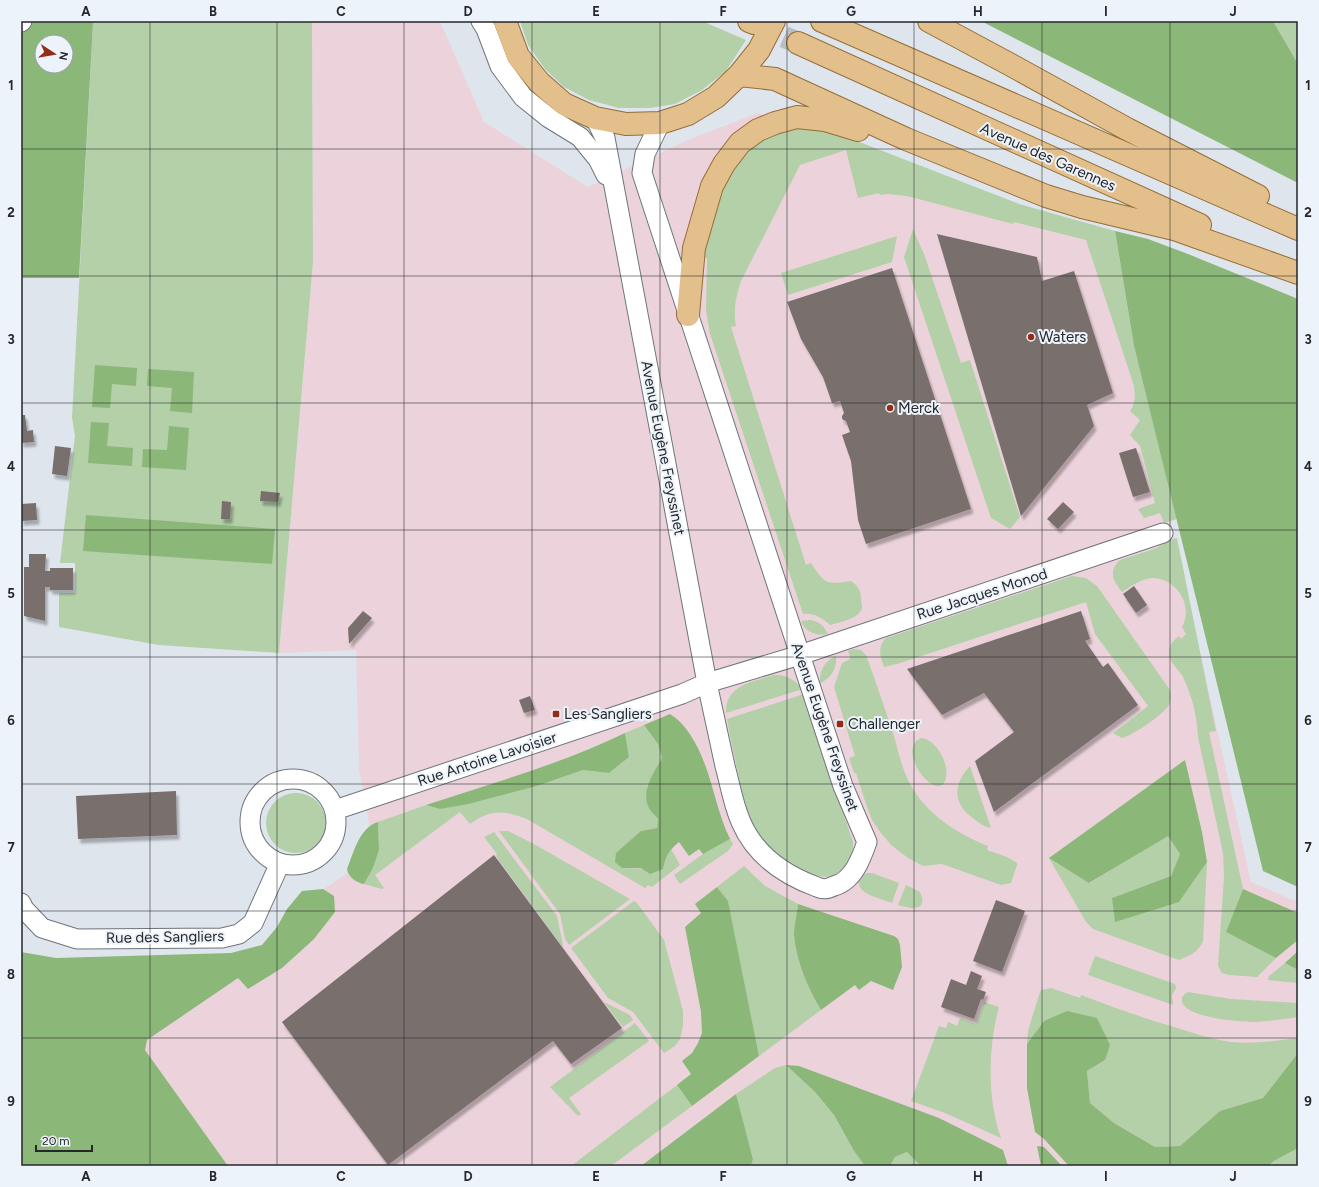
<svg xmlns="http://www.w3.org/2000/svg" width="1319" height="1187" viewBox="0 0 1319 1187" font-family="Figtree,sans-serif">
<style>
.industrial{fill:#ecd3db}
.green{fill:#b3d0a8}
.forest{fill:#8bb779;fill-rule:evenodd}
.building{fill:#796f6d;filter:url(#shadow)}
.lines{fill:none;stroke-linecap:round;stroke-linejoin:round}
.major-tunnel{stroke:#babfc6;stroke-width:22;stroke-dasharray:22 11;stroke-linecap:butt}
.minor-casing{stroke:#6f757c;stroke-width:21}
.major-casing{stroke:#946e38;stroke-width:24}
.minor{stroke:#fff;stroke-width:19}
.major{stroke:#e3bf8c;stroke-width:22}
.grid{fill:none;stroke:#25272a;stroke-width:1;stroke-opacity:0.55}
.poi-dot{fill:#952c15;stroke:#ecf3fb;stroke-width:1.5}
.labels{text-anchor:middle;stroke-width:4;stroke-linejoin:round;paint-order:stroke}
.street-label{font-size:15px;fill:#25272a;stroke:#ecf3fb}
.poi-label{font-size:15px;fill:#25272a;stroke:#ecf3fb;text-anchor:start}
.neatline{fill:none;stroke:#25272a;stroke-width:1.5}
.grid-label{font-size:13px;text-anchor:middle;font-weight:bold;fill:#25272a}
</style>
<defs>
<filter id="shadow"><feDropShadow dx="2.5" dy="4.5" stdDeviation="1" flood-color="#0004"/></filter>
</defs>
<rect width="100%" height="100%" fill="#dfe5ed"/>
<!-- industrial -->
<path class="industrial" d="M312,21h128l44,101 104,65 100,-47 70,-27 50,15 301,115 142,639 47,20v264h-1104l-98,-196 172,1 43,-73 45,-31 14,-38 -11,-60 -3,-119 -77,3 34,-391z"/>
<!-- green -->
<path class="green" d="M97,21h215l1,241 -34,391 -120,-8 -100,-18v-34h16v-30h-15l15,-128 -3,-17 21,-395z
M520,21h182l44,19 -20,31 -24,19 -27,14 -25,4h-31l-30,-8 -25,-13 -19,-18 -17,-24z
M1273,21h25v43z
M788,127l38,2 193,75 96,27 19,115 43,173 -13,4 -4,-10 -16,5 -6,-9 17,-6 -15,-57 -10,-11 10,-15 -10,-9c6,-8 5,-16 4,-25l-48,-146 -72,-18 -1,2 -106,-28 -19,-2 -8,1 -1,-2 -21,5 -12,-48 -46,15 -59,116c-5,16 -8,28 -5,45l-5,1 75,238 5,-2c14,21 15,22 40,18 7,5 10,9 10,18 0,2 1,6 1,9 -3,11 -22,14 -32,17 -8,-7 -16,-12 -27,-11l-93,-280 -4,-23 1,-53h-5l2,-13 20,-61 22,-37z
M913,229l11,25 37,109 9,-3 50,157 -10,12 -19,-11 -87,-261z
M897,236l-5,26 -104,33 -7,-22z
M1177,538l39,193 -7,1 34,157 -17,43 50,26 -19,19 -28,-2 -7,-2 -4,-7 6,-90 -1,-23 -25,-116c-1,-21 -6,-41 -15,-60 -4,-7 -13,-14 -14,-23 -1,-8 4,-13 10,-18l2,3 5,-5 -4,-7c12,-22 -6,-49 -30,-49 -11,1 -21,8 -30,14 -9,-11 -14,-21 -2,-32l37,-12 12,-8z
M1072,576l14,2 11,8 73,104c1,5 2,10 -1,15 -6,10 -36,30 -47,33l-9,-5 35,-27 -53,-72 -9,-32 -189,62 -13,3c-4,-11 -7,-20 2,-29z
M810,620c9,1 14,6 18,14 -12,2 -22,-1 -27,-13z
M853,649l8,1 5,5c10,27 19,54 28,81 4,15 8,32 15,46 16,31 48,52 79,64l-1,4 20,7 10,6v2l-6,18 -10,2 -59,-21 -19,2 -15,-8 -17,-13 -10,-12 -9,-13 -6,-16 -10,-31h-2l-5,-15 6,-2 -21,-69 8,-24 7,-3 1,-3 -2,-6z
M836,656c1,12 -4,22 -16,27 -1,-12 5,-23 16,-27z
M774,675c12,-1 21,5 29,14l-77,24c-1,-28 27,-31 48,-38z
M804,694l49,148c1,13 -5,24 -16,31 -10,7 -22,3 -32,-1 -26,-10 -47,-32 -57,-57 -5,-14 -7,-28 -10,-42 -4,-18 -8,-36 -11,-54z
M644,725l14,19 4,14 -15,28 3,24 8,9 -1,9 -16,3 -11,11 -8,26 41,1 3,-13 5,-7 9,16 -28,22 -4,-2 -3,3 -118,-69c-22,-9 -37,-10 -57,5l-10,-12 -85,63 9,13 -2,1 -18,-5 9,-16 6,-18 -1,-28 48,-17 14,4 97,-23 46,-16 26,3 20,-16 -4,-24z
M921,738c15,1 28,25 25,39 -5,31 -53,-26 -25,-39z
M970,766l21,62c-6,-1 -12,-5 -17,-9 -22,-15 -21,-35 -4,-53z
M266 823a30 30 0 1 1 60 0a30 30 0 1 1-60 0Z
M499,831h9l26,13 96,55 -61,46 -4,-6 -5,-25z
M494,832l63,84 6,29 -1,1 -66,-90 1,-2 -13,-17z
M1168,835l12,19 -9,22 -59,22 67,4 28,-40 -4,79c-5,12 -13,14 -24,19l-86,-31 -7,-7 -37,-64 41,25z
M730,839l3,5 -5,7 -48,33 -6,-9 29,-21z
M744,866l21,20 33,18c-1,10 -4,21 -4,31 2,26 14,52 27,75l-62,46 -31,-154 -11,-15z
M867,873h5l27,10 -7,20c-9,-4 -36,-9 -33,-22 0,-4 3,-6 8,-8z
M906,885l14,7c9,20 -10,17 -22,13z
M634,901l3,2 27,37 19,71v15l-3,13 -5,7 -11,7 -31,-41 -25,-14 -37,-50z
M1095,956l80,28 1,4 -4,7 1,10 -85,-30z
M1285,963l13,7v13l-30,-3 1,-4z
M1051,988l29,10 1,-3c31,12 62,23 93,32 19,6 37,12 57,15 22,2 45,-1 67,-4v15l-35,45 -43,13 -40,35 -25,1 -41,-24 -24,-20 -3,-32 18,-11 -61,-39 -17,23 1,-13 11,-36 2,-5z
M1188,992l43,7 67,4v14c-14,2 -28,4 -43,5 -13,0 -71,-4 -73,-21 -1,-5 3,-7 6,-9z
M604,1002l26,13 3,5 -10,7z
M984,1002l15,5c-11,39 -12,93 2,131l-56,-25 -34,-12 28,-75 7,2 2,-6 9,4 3,-8 16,6z
M635,1023l14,18 -80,57 12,16 -3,2 -28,-29z
M786,1065l29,27 19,23 20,36 11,15h-114l2,-7 -17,-65 39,-26z
M677,1085l15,21 -81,60h-40z
M1298,1148v18h-30l6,-5z
M908,1152l13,14h-31l5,-9z"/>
<!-- forest -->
<path class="forest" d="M34,21h63l-4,2 -14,255h-58v-247zM42,42h24v24h-24z
M981,21h292l25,43v119z
M1115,231l33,8 40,15 110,45v588l-35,-16 -129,-525z
M95,365l42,3 -1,18 -24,-2 -2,24 -18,-1z
M148,369l46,3 -2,41 -22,-2 2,-23 -25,-2z
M91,422l18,1 -2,23 26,2 -1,18 -44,-3z
M169,426l20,2 -3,42 -44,-3 1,-18 24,1z
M86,515l189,14 -3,35 -189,-13z
M670,714c4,3 9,6 12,10 29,33 30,78 48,115l-27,15 -4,-5 -10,7 -10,-14c-11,9 -13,14 -16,27l-13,5 -9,-6h-19l-7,-6 1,-9 25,-22 16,-3 1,-9c-2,-3 -6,-6 -8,-9 -11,-18 4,-37 12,-52l-4,-14 -14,-19z
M625,733l4,24 -20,16 -26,-3 -46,16 -69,18 -28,5 -14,-4c67,-22 135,-41 199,-72z
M1185,760l17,72 5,30 -28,40 -64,20 -3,-24 59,-22 9,-22 -12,-18 -79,47 -40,-25z
M378,822l1,28 -6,18 -9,16c-7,-1 -16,-7 -17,-15 7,-17 12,-41 31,-47z
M717,887l11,14 31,155 -67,50 -15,-21 14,-11 -9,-13 10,-8 6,-10 4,-10 -1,-21 -16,-85 16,-14 -6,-9z
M323,889l11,7 1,16 -21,27 -32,29 -34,21 -10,-11 -91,62 -2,10 83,116h-207v-214l35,6 175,-5 31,-8 15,-18 10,-18 15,-18z
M1243,889l55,24v27l-22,18 -50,-26z
M798,904l96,32 4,3 2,6 2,22 -9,23 -22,-9 -12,9 -4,-5 -34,25c-13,-22 -25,-49 -27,-75 0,-10 3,-21 4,-31z
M1298,951v19l-13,-7z
M1067,1011l30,7 13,27 -5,15 -18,11 3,32 24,20 41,24 25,-1 40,-35 43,-13 35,-45v95l-24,13 -6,5h-199l-25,-27 -9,-7 -8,-44v-44l17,-23z
M786,1065l13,1 140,52 64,32 5,16h-87l-14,-14 -12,5 -5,9h-25l-11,-15 -20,-36 -19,-23z
M736,1094l17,65 -2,7h-110z
M1037,1146l7,1 18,19h-21z"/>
<!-- building -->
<path class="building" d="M937,234l100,23 5,24 32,-10 39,122 -26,12 7,21 -73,90z
M892,268l79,241 -105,35 -8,-24 -7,-59 -9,-26 8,-3 -4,-11 -3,-1 -1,-2v-2l2,-3 -4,-12 -8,2 -9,-26 -22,-38 -14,-37z
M21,415h4l2,16 6,-1 1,12 -13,1z
M55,446l16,2 -4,28 -15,-2z
M1136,448l14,44 -17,5 -14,-44z
M261,491l19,2 -2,9 -18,-1z
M222,501l9,1 -1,17h-9z
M1063,502l11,10 -16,17 -11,-10z
M36,503l1,17 -16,1v-17z
M29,554h17l-1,17h5v-3h23v22h-23v-3h-5v34l-21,-5v-49h5z
M1134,586l13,19 -11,8 -13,-19z
M363,611l9,7 -23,26 -1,-16z
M1081,611l9,28 -5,2 18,26 5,-4 30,42 -144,107 -19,-51 39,-29 -30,-39 -42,22 -35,-46z
M530,696l5,14 -11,3 -5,-13z
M176,791l1,44 -99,4 -2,-43z
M494,855l128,173 -51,36 -18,-23 -165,124 -106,-143z
M996,900l29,11 -23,61 -29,-11z
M971,971l11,5 -5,13 9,3 -3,8 -2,-1 -7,20 -33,-12 10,-28 15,6z"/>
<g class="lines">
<!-- major-tunnel -->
<path class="major-tunnel" d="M754,23l44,20"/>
<!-- minor casing -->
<g class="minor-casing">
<path id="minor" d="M481,21l5,8 14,37 23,31 26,21 31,19 18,22 8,16
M21,22l1,-1
M595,118l10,20 102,545c6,28 12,55 18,83 5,18 8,38 16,56 14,33 43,53 76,65 7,3 10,2 17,-1 19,-5 27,-27 33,-44l-24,-56 -201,-613 3,-19 15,-31
M250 822a43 43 0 1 1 86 0a43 43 0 1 1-86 0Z
M335,810l347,-116 25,-11 93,-28 363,-122
M21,903l3,6 18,19 35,11 145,-1 17,-4 14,-11 27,-60"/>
</g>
<!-- major casing -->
<g class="major-casing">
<path id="major" d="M505,21l13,35 21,26 25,22 31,14 31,6 34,-1 28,-9 28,-17 23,-22 20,-25 15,-29
M749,21l5,2
M822,21l476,208
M929,21l82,44 116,64 131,67
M798,43l402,182
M739,75l36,4 131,60 140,57 36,11 92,22 124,44
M688,315l6,-67 18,-62 12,-22 16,-21 18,-13 17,-7 22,-6 28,3 33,10"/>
</g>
<!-- minor -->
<use href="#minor" class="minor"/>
<!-- major -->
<use href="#major" class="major"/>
</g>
<!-- grid -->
<path class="grid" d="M150,21v1145M277,21v1145M404,21v1145M532,21v1145M660,21v1145M787,21v1145M914,21v1145M1042,21v1145M1170,21v1145M21,149h1277M21,276h1277M21,403h1277M21,530h1277M21,657h1277M21,784h1277M21,911h1277M21,1038h1277"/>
<!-- markers -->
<g class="poi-dot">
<circle cx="1031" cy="337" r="4"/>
<circle cx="890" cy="408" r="4"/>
<rect x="552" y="710" width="8" height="8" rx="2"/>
<rect x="836" y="720" width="8" height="8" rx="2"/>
</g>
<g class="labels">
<!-- street labels -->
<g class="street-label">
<text transform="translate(1048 157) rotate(24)" y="5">Avenue des Garennes</text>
<text transform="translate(663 448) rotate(79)" y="5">Avenue Eugène Freyssinet</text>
<text transform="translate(982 594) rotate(-18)" y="5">Rue Jacques Monod</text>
<text transform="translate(825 727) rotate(71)" y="5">Avenue Eugène Freyssinet</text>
<text transform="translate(487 759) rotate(-18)" y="5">Rue Antoine Lavoisier</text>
<text transform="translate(165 937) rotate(-1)" y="5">Rue des Sangliers</text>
</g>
<!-- poi labels -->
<g class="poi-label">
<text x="1039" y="342">Waters</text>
<text x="898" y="413">Merck</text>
<text x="564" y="719">Les Sangliers</text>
<text x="848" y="729">Challenger</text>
</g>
</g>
<!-- border -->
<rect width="1319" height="1187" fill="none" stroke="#ecf3fb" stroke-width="44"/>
<!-- north arrow -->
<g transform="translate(54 54) rotate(102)"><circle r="19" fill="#ecf3fb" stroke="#9ca1a7"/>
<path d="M0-3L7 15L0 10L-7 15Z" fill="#952c15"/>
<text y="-6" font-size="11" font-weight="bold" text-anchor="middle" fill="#25272a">N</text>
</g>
<!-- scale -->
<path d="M36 1145v6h56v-6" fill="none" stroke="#25272a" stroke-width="2"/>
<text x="42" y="1145" font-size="12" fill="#25272a" stroke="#ecf3fb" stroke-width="3" paint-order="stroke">20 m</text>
<rect x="22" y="22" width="1275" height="1143" class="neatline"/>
<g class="grid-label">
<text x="86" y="16">A</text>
<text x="213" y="16">B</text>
<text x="341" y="16">C</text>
<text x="468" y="16">D</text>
<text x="596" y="16">E</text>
<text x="723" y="16">F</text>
<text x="851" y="16">G</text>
<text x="978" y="16">H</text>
<text x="1106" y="16">I</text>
<text x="1233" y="16">J</text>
<text x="11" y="90">1</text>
<text x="1308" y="90">1</text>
<text x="11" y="217">2</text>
<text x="1308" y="217">2</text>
<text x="11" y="344">3</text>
<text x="1308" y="344">3</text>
<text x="11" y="471">4</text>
<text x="1308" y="471">4</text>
<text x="11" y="598">5</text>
<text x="1308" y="598">5</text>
<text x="11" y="725">6</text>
<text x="1308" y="725">6</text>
<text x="11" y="852">7</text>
<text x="1308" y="852">7</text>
<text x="11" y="979">8</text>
<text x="1308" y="979">8</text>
<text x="11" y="1106">9</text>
<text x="1308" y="1106">9</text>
<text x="86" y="1181">A</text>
<text x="213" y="1181">B</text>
<text x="341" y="1181">C</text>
<text x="468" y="1181">D</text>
<text x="596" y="1181">E</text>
<text x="723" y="1181">F</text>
<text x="851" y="1181">G</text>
<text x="978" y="1181">H</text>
<text x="1106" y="1181">I</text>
<text x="1233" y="1181">J</text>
</g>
</svg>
